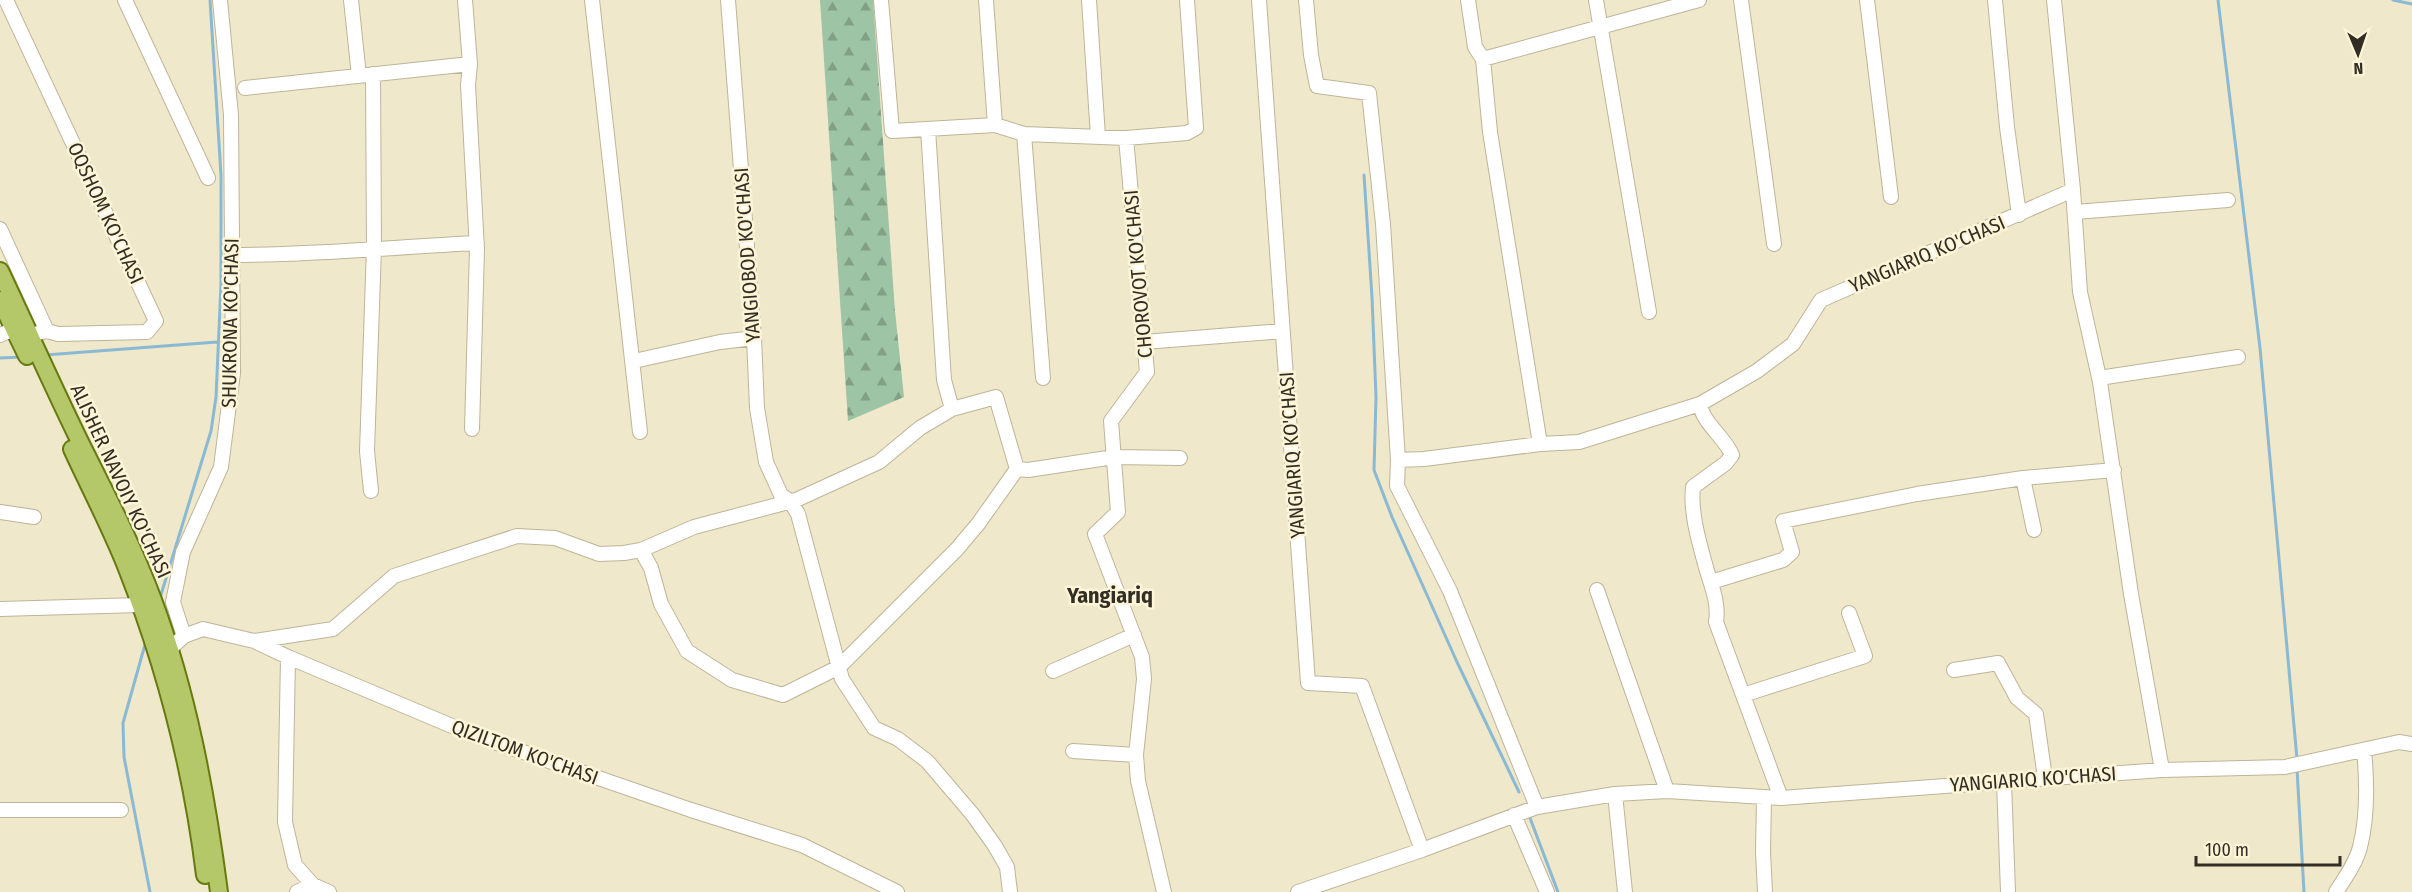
<svg xmlns="http://www.w3.org/2000/svg" width="2412" height="892" viewBox="0 0 2412 892" font-family="'Fira Sans Condensed',sans-serif">
<style>
.forest{fill:url(#forest-firs)}
.lines{fill:none;stroke-linecap:round;stroke-linejoin:round}
.stream{stroke:#8ab9d3;stroke-width:3}
.minor-casing{stroke:#bdb599;stroke-width:16}
.major-casing{stroke:#667a10;stroke-width:20}
.minor{stroke:#fff;stroke-width:14}
.major{stroke:#b4c869;stroke-width:16}
.labels{text-anchor:middle;stroke-width:5;stroke-linejoin:round;paint-order:stroke}
.street-label{font-size:20px;fill:#322e23;stroke:#fef5d8}
.quarter-label{font-size:22px;font-weight:bold;fill:#322e23;stroke:#fef5d8}
</style>
<defs>
<pattern id="forest-firs" width="22" height="20" patternUnits="userSpaceOnUse" patternTransform="scale(1.5)"><rect width="22" height="20" fill="#9dc5a5"/><path d="M5 1l3.5 6h-7zM16 11l3.5 6h-7z" fill="#81a086"/></pattern>
</defs>
<rect width="100%" height="100%" fill="#f0e8cb"/>
<!-- forest -->
<path class="forest" d="M820,0h53l22,311 9,86 -56,24z"/>
<g class="lines">
<!-- stream -->
<path class="stream" d="M2218,0l42,348 37,411
M2393,0l19,4
M1364,175l8,122 4,100 -2,73 18,47 65,145 62,130
M45,355l172,-13
M0,358l21,-1
M160,598l51,-167 5,-34 5,-113v-109l-11,-175
M146,641l-23,82 1,34 26,135
M2297,769l7,123
M1530,818l28,74"/>
<!-- minor casing -->
<g class="minor-casing">
<path id="minor" d="M6,0l150,321 -9,11 -89,2 -11,-3
M125,0l83,178
M351,0l8,76
M465,0l5,64 -2,21 9,164 -5,180
M592,0l48,432
M728,0l26,338 3,70 9,54 15,33 9,6 8,13 44,165 32,49 24,11 29,22 46,54 22,31 12,21 3,25
M881,0l11,131 103,-6 29,9 102,4 61,-5 9,-5 -9,-128
M986,0l9,125
M1089,0l9,137
M1259,0l49,683 54,3 60,164
M1306,0l5,55 6,31 52,7 14,131 15,236 -1,26 53,105 87,216
M1468,0l7,47 8,12 7,73 50,312
M1596,0l53,312
M1741,0l33,244
M1867,0l24,197
M1995,0l12,127 12,88
M2054,0l19,190 7,102 20,90 31,212 31,176
M1483,59l216,-59
M245,88l225,-24
M928,129l16,251 8,29
M1024,134l19,244
M1126,138l21,234 -36,49 7,91 -23,22 47,123 2,22 -8,76 2,26 26,111
M2075,212l153,-12
M0,229l47,102 -9,2
M232,255c82,0 163,-8 245,-12
M0,335l14,-6
M1144,342l139,-11
M634,361l86,-19 34,-4
M2099,378l139,-21
M1700,404c3,20 25,33 32,51l-6,8 -33,24c-3,27 7,58 14,84 5,16 12,33 9,51l65,176
M1398,460l26,-1 116,-15 39,-2 121,-38 57,-33 36,-27 28,-44 252,-110
M1017,469l11,1 86,-13 66,1
M2023,478l11,52
M371,491l-4,-40 7,-203 -1,-174
M0,512l34,5
M641,550l10,18 10,36 26,47 45,29 51,15 56,-28 118,-118 21,-25 39,-55
M1711,582l72,-22 9,-8 -9,-31 134,-27 106,-16 91,-8
M1597,590l70,201
M0,609l140,-4 7,-3
M184,636l-11,-34 10,-50 38,-85 12,-94 -2,-258 -11,-115
M254,641l79,-12 61,-53 123,-40 38,2 44,16 25,-1 17,-3 53,-23 102,-27 83,-38 41,-34 32,-19 44,-12 21,72
M163,655l21,-19 19,-7 51,12 34,16 183,77 220,76 111,35 95,47
M288,657l-3,165 10,43 18,20 16,7
M1954,670l44,-7 19,35 19,16 9,64
M1053,671l81,-36
M1743,695l122,-39 -16,-43
M1073,751l63,4
M2004,782l4,110
M1615,794l10,98
M1764,798l-1,54 2,40
M0,810h121
M1514,815l33,77
M297,892l16,-7
M1298,892l124,-42 115,-43 78,-13 52,-3 114,7 381,-28 123,-3 114,-25 13,2
M2336,892c9,-14 20,-29 24,-45 8,-31 7,-66 4,-97"/>
</g>
<!-- major casing -->
<g class="major-casing">
<path id="major" d="M0,271c27,57 53,116 81,173 26,52 52,102 72,156 35,94 53,193 66,292
M0,300l27,56
M72,449c18,39 38,77 54,117 39,99 66,203 79,309"/>
</g>
<!-- minor -->
<use href="#minor" class="minor"/>
<!-- major -->
<use href="#major" class="major"/>
</g>
<g class="labels">
<!-- street labels -->
<g class="street-label">
<text transform="translate(106 213) rotate(65)" y="7">OQSHOM KO'CHASI</text>
<text transform="translate(1927 254) rotate(-23)" y="7">YANGIARIQ KO'CHASI</text>
<text transform="translate(747 255) rotate(-94)" y="7">YANGIOBOD KO'CHASI</text>
<text transform="translate(1138 274) rotate(-95)" y="7">CHOROVOT KO'CHASI</text>
<text transform="translate(230 323) rotate(-89)" y="7">SHUKRONA KO'CHASI</text>
<text transform="translate(1292 455) rotate(-94)" y="7">YANGIARIQ KO'CHASI</text>
<text transform="translate(121 481) rotate(65)" y="7">ALISHER NAVOIY KO'CHASI</text>
<text transform="translate(525 752) rotate(20)" y="7">QIZILTOM KO'CHASI</text>
<text transform="translate(2033 779) rotate(-4)" y="7">YANGIARIQ KO'CHASI</text>
</g>
<!-- quarter labels -->
<g class="quarter-label">
<text x="1110" y="603">Yangiariq</text>
</g>
</g>
<!-- north arrow -->
<g transform="translate(2358 54) rotate(178)" stroke="#fef5d8" stroke-width="4.5" paint-order="stroke">
<path d="M0-4.5L10 22L0 15L-10 22Z" fill="#322e23"/>
<text y="-9" font-size="16" font-weight="bold" text-anchor="middle" fill="#322e23">N</text>
</g>
<!-- scale -->
<path d="M2196 856v9h144v-9" fill="none" stroke="#322e23" stroke-width="3"/>
<text x="2205" y="856" font-size="18" fill="#322e23" stroke="#fef5d8" stroke-width="4.5" paint-order="stroke">100 m</text>
</svg>
